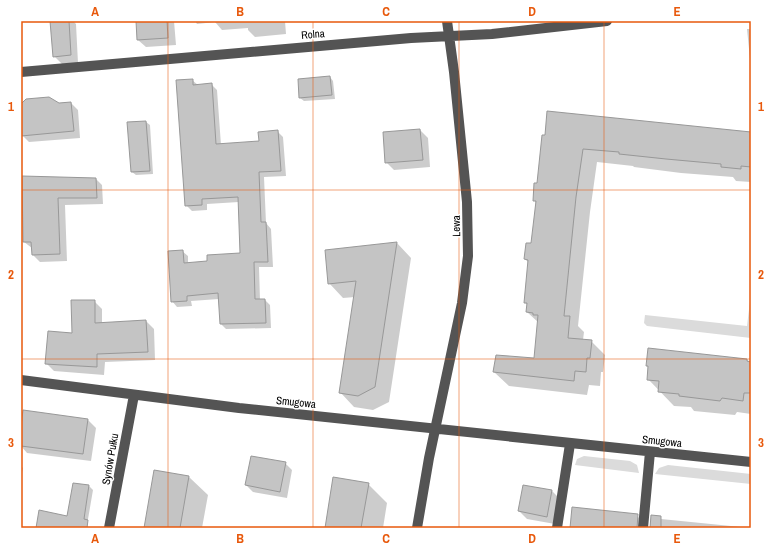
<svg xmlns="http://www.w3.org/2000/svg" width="772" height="549" viewBox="0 0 772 549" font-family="'Archivo Narrow',sans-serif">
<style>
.green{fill:#dbdbdb}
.shadow{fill:#0003}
.building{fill:#c4c4c4;stroke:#989898}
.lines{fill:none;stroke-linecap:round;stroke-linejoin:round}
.minor{stroke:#545454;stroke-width:10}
.grid{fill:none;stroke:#e8590c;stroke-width:1;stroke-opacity:0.55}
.labels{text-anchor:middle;stroke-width:3;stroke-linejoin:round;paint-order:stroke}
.street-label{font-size:11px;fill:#000;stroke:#fff}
.neatline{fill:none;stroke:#e8590c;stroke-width:1.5}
.grid-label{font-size:13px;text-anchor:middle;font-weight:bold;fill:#e8590c}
</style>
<rect width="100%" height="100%" fill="#fff"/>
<!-- green -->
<path class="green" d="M751,293v45l-104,-12 -3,-3 1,-8 102,11z
M584,456l46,5 7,4 2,8 -64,-8 2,-6z
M668,465l83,9v10l-96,-10 4,-6z"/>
<!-- shadow -->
<path class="shadow" d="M51,21h22l3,3 2,39 -16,1 -8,-8z
M137,21h37l2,24 -30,2 -8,-7z
M195,21h90l1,13 -31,3 -7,-7v-2l-26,2 -7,-8 -18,2z
M747,29h4v40z
M330,77l3,4 2,18 -31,2 -4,-3z
M192,80l6,5 13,-1 6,6 4,55 39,-3 17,-11 6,6 3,39 -22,1 2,46 5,6 2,38h-14l1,33h5l5,5 1,23 -45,1 -5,-5 -2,-25 -28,2 1,5 -15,1 -5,-6 10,-50 6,5v8l20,-2 33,-8 -2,-52 -32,2v6l-15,1 -6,-6z
M71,103l7,7 2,28 -51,4 -7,-7 -1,-29z
M146,122l4,3 3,49 -17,1 -4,-3z
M420,130l8,8 2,29 -36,3 -8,-8z
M751,133v49l-15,-1 -3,-4 -52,-4 -47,-6 -1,-1 -36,-4 -7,50 -12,114 6,6 -1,8 8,1 14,14 -2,17h-2l-1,14 -11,-1 -2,10 -78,-9 -15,-14 41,-12 4,-37 -12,-11 1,-7 -3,-2 4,-40 -4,-4 7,-15 4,-41 -2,-3 4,-16 5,-48z
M23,177l72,1 7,7 1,19 -38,1 2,56 -27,1 -7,-7 -1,-7 -8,-6z
M397,243l14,15 -22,144 -16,8 -19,-3 -14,-15 15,-95 -12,1 -14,-15 -3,-32z
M94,301l8,8v14l44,-2 8,8 1,31 -50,2 -1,13 -50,-4 -8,-8 27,-29z
M747,360l4,3v51l-14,-2 -2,3 -41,-4 -3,-4 -17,-1 -26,-27 1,-11 -2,-2z
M88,420l8,8 -5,33 -64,-8 -6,-7v-13z
M285,463l7,7 -5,28 -34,-6 -7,-7z
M21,466l2,2 -2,10z
M189,477l19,18 -6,33h-57z
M74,484l15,2 4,4 -6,35 -10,3h-40l31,-9z
M368,484l19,19 -4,25h-57z
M552,491l8,8 -5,25 -28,-5 -8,-8z
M636,515l8,8v5h-73z
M651,518l100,10h-101z"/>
<!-- building -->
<path class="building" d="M50,21h19l2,34 -18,2z
M136,21h31l1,17 -31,2z
M330,76l2,19 -33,3 -1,-19z
M193,79v6l19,-2 4,61 43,-3 -1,-9 20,-2 3,41 -22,1 2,50h5l2,40h-14l1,37h10l1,24 -46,1 -2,-31 -31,3v5l-16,1 -3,-51 15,-1 1,13 23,-2v-6l33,-2 -2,-56 -36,2v6l-17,1 -9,-126z
M49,97l10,6 12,-1 3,29 -53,5v-32l5,-5z
M547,111l204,21v35l-10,-1v3l-20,-2v-3l-55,-5 -47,-5v-2l-36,-3 -7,48 -12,119h6l-2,22 24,2 -2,18h-3l-1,14 -11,-1 -1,10 -81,-9 3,-17 38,3 4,-43h-5v-2l-7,-1 1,-9h-3l4,-43 -4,-1 2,-16h5l5,-42h-3l1,-18h3l5,-48h3z
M146,121l4,50 -19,1 -4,-50z
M420,129l3,31 -38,3 -2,-31z
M22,176l74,2 1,20h-39l2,56 -28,1 -1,-13h-8z
M397,242l-22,145 -17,9 -19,-3 17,-112 -28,3 -3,-34z
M71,300h24v23l51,-3 2,32 -51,2v13l-52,-3 3,-33 24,2z
M648,348l99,11v2l4,1v31h-7l-1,8 -21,-3 -2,3 -41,-5v-2l-21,-2 1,-11 -12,-1 1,-14h-2z
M23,410l65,9 -5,35 -62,-8v-20z
M251,456l35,6 -6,30 -35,-7z
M154,470l35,6 -9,52h-36z
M333,477l36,6 -8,45h-36z
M73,483l16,2 -5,34 4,1 -1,8h-51l3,-18 28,6z
M523,485l29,5 -5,27 -29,-6z
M572,507l66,7 -1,14h-67z
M651,515l10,1v12h-11z"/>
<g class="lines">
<!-- minor -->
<path class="minor" d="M21,72l390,-34 81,-4 115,-13
M21,380l218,28 512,54
M109,528l25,-133
M417,528l12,-70 33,-155 6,-47 -1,-54 -13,-130 -7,-51
M557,528l13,-84
M643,528l7,-76"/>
</g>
<!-- grid -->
<path class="grid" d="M168,21v507M313,21v507M459,21v507M604,21v507M21,190h730M21,359h730"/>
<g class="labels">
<!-- street labels -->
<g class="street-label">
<text transform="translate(313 34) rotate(-5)" y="4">Rolna</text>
<text transform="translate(456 226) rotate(-91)" y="4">Lewa</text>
<text transform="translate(296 402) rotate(6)" y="4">Smugowa</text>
<text transform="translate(662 441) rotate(6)" y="4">Smugowa</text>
<text transform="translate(110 459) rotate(-80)" y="4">Synów Pułku</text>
</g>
</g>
<!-- border -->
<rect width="772" height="549" fill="none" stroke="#ffffff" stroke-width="44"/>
<rect x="22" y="22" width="728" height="505" class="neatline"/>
<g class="grid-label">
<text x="95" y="16">A</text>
<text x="240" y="16">B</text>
<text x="386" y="16">C</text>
<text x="532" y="16">D</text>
<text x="677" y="16">E</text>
<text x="11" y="111">1</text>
<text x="761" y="111">1</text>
<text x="11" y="279">2</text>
<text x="761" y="279">2</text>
<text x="11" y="447">3</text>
<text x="761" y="447">3</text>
<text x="95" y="543">A</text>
<text x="240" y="543">B</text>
<text x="386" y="543">C</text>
<text x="532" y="543">D</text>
<text x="677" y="543">E</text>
</g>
</svg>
